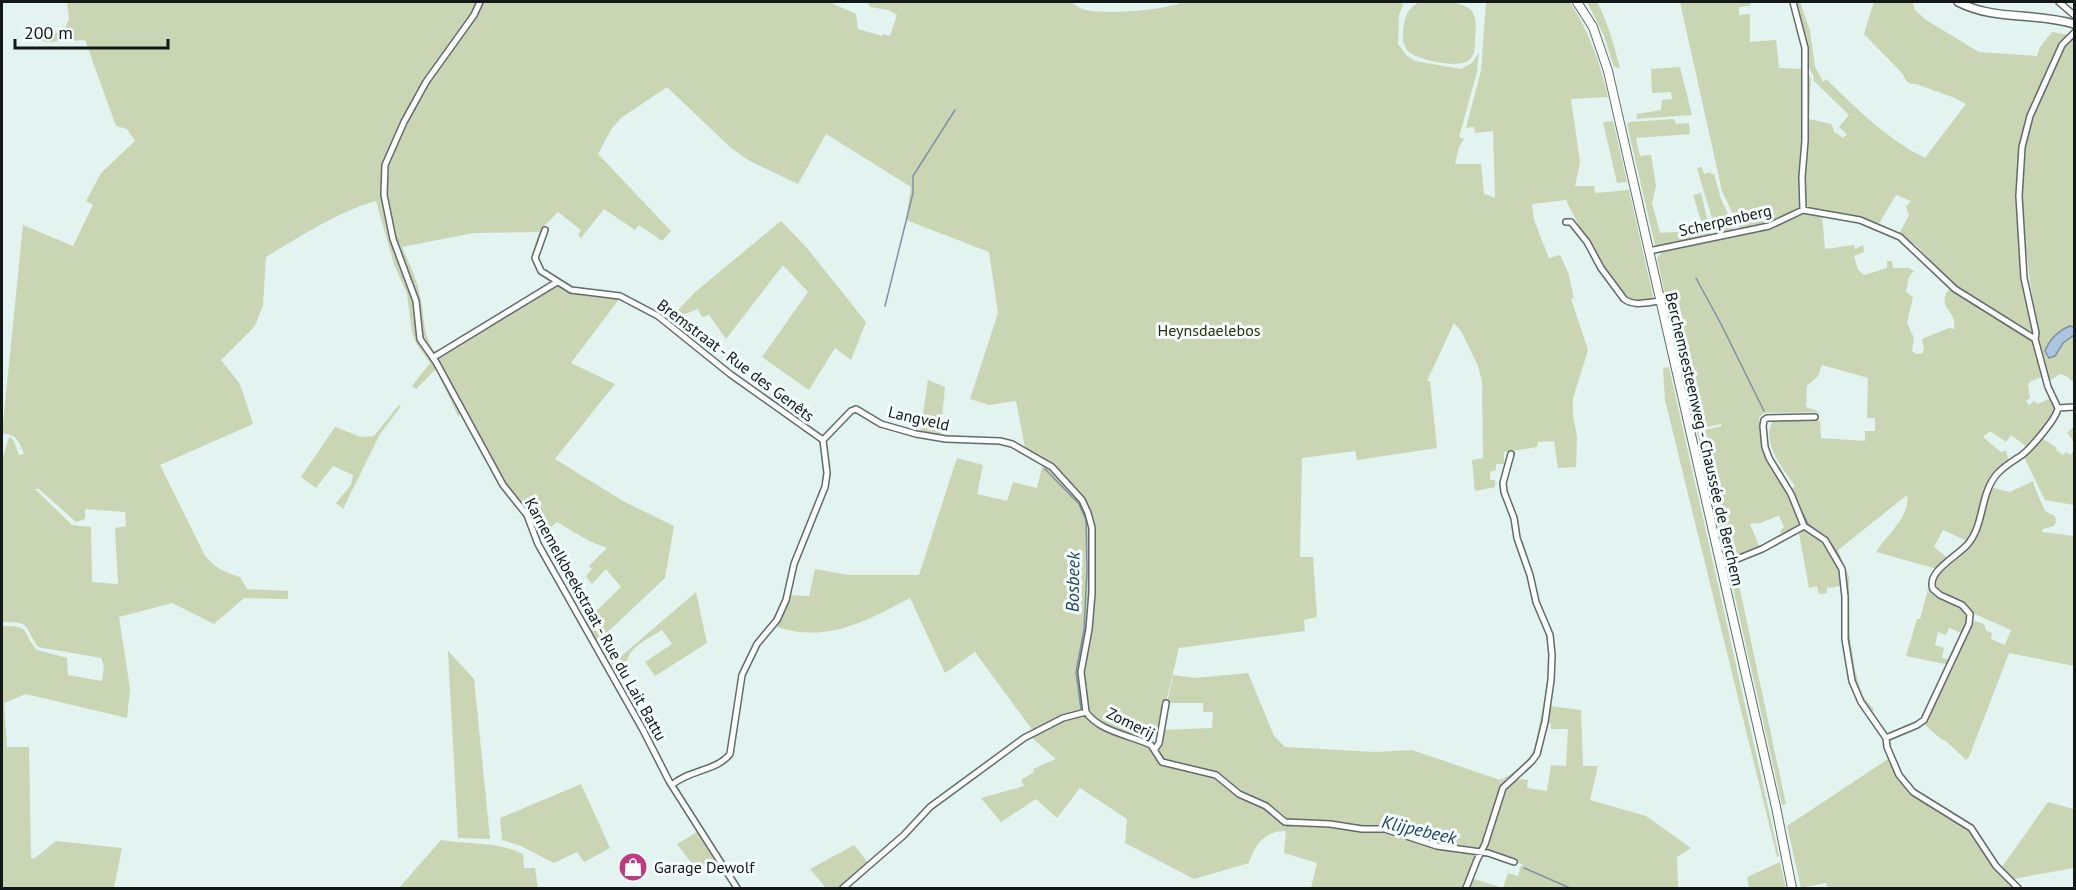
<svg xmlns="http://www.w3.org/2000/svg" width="2076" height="890" viewBox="0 0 2076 890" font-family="'PT Sans',sans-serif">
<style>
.green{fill:#cad5b4;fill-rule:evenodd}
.water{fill:#aec5e1;stroke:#7f91a4;stroke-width:1.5}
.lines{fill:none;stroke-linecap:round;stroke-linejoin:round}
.stream{stroke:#7f91a4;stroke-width:1.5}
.street-casing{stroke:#5e6d6b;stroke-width:8}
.secondary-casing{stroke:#5e6d6b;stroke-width:10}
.primary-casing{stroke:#5e6d6b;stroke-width:10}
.street{stroke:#fff;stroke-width:5}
.secondary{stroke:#fff;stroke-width:7}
.primary{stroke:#fff;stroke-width:8}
.labels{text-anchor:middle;stroke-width:6;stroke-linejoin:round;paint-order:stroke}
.street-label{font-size:16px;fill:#121817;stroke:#f4fefd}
.park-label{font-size:16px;fill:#28310a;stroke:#f4fefd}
.poi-label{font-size:16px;fill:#121817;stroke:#f4fefd;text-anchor:start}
.water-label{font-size:18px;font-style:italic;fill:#214268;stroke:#f4fefd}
</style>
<rect width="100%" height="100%" fill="#e2f3f0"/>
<!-- green -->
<path class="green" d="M67,2h762l27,12 2,15 24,7 1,-2 7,2 7,-21 -9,-5 -18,-3 -2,-5h201c4,1 9,5 13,7 18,6 83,2 100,-7h219l2,3 -4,10 -1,29 9,12 8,5 46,8 11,-6 7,-11 -2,20 -18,65 5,2 -5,8 -4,17h26l3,30 11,4 -2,-67 -18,2 -1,-6 -8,1 15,-57 5,-69h84c19,29 30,61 38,95l-37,2 9,63 -5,24h19l1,7 34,-3 24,106 -1,3c-7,2 -16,4 -23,0 -12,-6 -57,-84 -63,-99l-34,4 2,16 15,38 11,-3 8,17 6,26 -3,1 17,51 -15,48v17l4,22 -1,30 -18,1 -4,-27 -16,1 -1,5 -33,5v12h-8v6l-6,2v8h5v7l-20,4 -3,-31 11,-2 -1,-77 -4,-15 -17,-35 -7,-8 -27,58h3l7,67 -80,12 -2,-9 -53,7 -2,99h13l4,60 -13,3 1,11 -126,17 -19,79 -21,-4 -5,14 -35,-15 -12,-16 -4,-33 7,-37 1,-120 -3,-9 -41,-45 -22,-14 -9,-47 -27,4 -19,-6 28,-86 -9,-61 -83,-32 5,-33 -85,-53 -28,50 -50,-24 -18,-13 -63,-60 -46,31 -9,10 -14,26 73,77 -9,10 -23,-16 -4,5 -31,-21 -23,29 -3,-3 3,-5 -23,-18 -14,14 -9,29 -3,-1 7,-22 -66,1 -71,14c7,16 15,32 18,49 5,20 2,38 14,55l9,-2 113,-64 13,7 51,6 -49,65 44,21 -60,75 68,42 51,25 -9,52 -68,64 -12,-20 36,-35 -15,-18 -14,15 -6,-8 6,-7 -3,-3 18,-18 -18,-7 -32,-19 -18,15 -14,-29 -27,-35 -34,-63 -6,6 -22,-47 -20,20 -4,-3 18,-23 -14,-20 -4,-11 -5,-38 -13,-30 -18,-63c-39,11 -75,35 -110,56l-3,48 -8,21 -34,34 19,24 13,40 -93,41 44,89c10,14 20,18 36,23l7,12 41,2v8l-44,-1 -30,26 -42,-21 -53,14 11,72 -3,29 -101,-24 -22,9 3,44h22l2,111 3,1 22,-18 66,7 -8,40h-112v-262c31,0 18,5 35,24l30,8 1,17 34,6 2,-15 -3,-8 -63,-11c-15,-22 -6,-25 -36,-25v-161l7,-24 4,2 6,16 5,-1c-5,-14 -8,-19 -22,-21l21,-208 50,21 20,-41 -7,-4 15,-28 34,-32 -8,-12 -11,-3 -31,-86 -38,2 -6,-2 24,-11 4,-10zM35,489h4l37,33 9,-3v-10l40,3 1,14 -11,2 3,56 -26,-2 -1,-55 -19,-2z
M1419,2c14,-2 43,-2 53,9 5,8 4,19 3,27 0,8 1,16 -6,22 -9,9 -53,0 -61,-9 -6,-7 -6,-18 -4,-27 2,-10 5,-16 15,-22z
M1587,2h10c11,21 17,43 23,66l-6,-1 -10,-31z
M1680,2h71l-1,4 -11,1v8l11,-1v28l26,-2 3,28 26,1 6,10 -2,40 22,5 3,5 -1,2 10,7 4,-4 -8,-7 10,-12 -36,-35 1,-3 -7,-13 -13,-62h6l10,29 5,36 8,15 3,-3c31,30 61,60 99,79l41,-54 -11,-6 -39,-14c-8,0 -10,-2 -13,-10l-39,-40 10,-32h39l2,8 11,10 53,32 58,4 3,-9 12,-15 18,3 4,-6v298l-2,-1c-11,3 -21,12 -26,22l9,8 8,-13 11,-8v48l-8,-7 -6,-2 -12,8c-12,-54 -20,-108 -25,-164v47l-3,1 15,67 -2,2 -82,-51 -35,-39 -17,-11 10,-19 -3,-8 5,-6 -15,-6 -18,30 -9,-4 -60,-13 -3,-4 -2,-18 -4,23 -27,14 -33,6 -18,-38z
M1680,67l12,48 -56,4 1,-5 24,-4 1,-10 10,-1 -1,-7 -19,1 -1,-24z
M1674,119l2,5 13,-1 1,11 -54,4 4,18 11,-1 5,31 -4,17 8,30 44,-3 -11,-35 8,-2 10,42 -54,12 -2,-2 -28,-121 3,-2z
M1613,121l14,61 -10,1 -14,-61z
M1702,167l2,7 7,-2v2h3l7,25 13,28 -2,4 -15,4 -20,-67z
M1805,213l17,2 3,34 29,-4 1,4 8,-4 1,7 -10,4 4,14 6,5 23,-7v-7h5l1,7h16l5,3 -5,6 -3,15 7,5 -6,26 7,15 -2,13 4,3 7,-1 1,-4 -2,-10 27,-11 5,1c4,-20 -19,-20 -5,-40l85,49 10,38 -13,5 -3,4 2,13 -4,3 3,4 5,-4 4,3 13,-6 5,13 -9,14 -20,22 -16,-12 -5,7 -16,-11 -7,6 18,15 5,-1 3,10c-11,10 -21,19 -26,34 -5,16 -7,32 -14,47l-26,-12 -9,17 16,13 -13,9 -61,-17c10,-17 35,-35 31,-57l-69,55 11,27 1,60 5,33 7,25 12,15 -4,3c-17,-23 -23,-55 -23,-84 0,-15 1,-28 0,-43l-2,5 -4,1 -1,-6 -13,2v5l-8,1 -2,-8 -8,2 -10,-55 -8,4 -1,-4 -7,4 -3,-6 4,-4 -5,-11c-6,1 -10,4 -16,6 -4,2 -9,1 -13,2l10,24 -34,12 -29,-128 25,-6 -1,-2 -25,5 -39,-171 6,-7 47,-12 61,-12zM1822,365l46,13 -1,40h8v13h-10v10l-44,-3 -1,-17h-47c-13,21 11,49 22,65l-4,3 12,23 -4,3 -35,-66 -5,-32 6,-4 55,-1 -14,-5 1,-21 11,-10z
M781,221l25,26 60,75 -15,38 -16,-12 -26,42 -47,-33 46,-65 -25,-27 -57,74 -17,-24 -7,2 -4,-8 -29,11 25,-27z
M1669,367l110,489 -2,1 -112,-457 -2,-32z
M928,380l17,7 -5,49 -20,-3z
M399,405l2,1 -21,28 -37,75 -7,-6 15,-18 2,-10 -20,-9 -17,22 -15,-11 34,-50 26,10 13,-1z
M2073,427l1,1v77l-29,-5 -21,-43 16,-20 17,11 -1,2 7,5 3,-3 5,3c5,-8 3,-15 -4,-22z
M957,458l26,7 -6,29 30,7 6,-19 24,6 6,-25 11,10 28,31 10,24 -3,15 1,48 -2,34 -9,46 5,37 -1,3 -50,20 -58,-79 -30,21 -35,-75c-46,24 -84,46 -136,28l16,-31 19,1 6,-27 34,6h70z
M2033,481c3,11 8,20 12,30l10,5 1,6 -2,4 -11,3 -1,3 32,4v-2v132l-65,-13 -40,104 -3,3 -20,-19 -5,-2 -16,-14 30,-61 17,-44 12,4 2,6 6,3 -1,6 14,6 6,-15 -36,-16 -1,2 -9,-12 -28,-16 -2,-6 1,-6 37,-34 10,-23 7,-32 20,5z
M1520,541h3l19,68 11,25 2,31 -5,41 31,4 2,56h15l-8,34 56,16 45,32 -14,9 1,31h-211l4,-10 32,10 5,-15 10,3 3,-10 3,-1 -40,-15c5,-14 12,-49 19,-60 6,-10 15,-12 25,-10l-1,8 20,3 4,-26 15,1 2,-37h-17v-6l-4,-1 6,-68z
M1734,562l52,242 -4,1 -54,-239z
M1930,581l2,10 22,10 14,12v8l-4,13 -15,-6 -3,7 -8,-3 -3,13 9,3 -2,10 10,2 -2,5 -44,-9 11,-37h3z
M696,592l11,51 -52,33 -10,-14 27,-18 -10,-14c-12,8 -32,16 -35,31l-8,1 -5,4 -2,-2z
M1548,634l3,15 -2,45 -11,52 -5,10 -15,15 -13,9 -24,69 -37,-2 -49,-16 -109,-11 -43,-25 -17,-15 -60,-18c-12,-9 -7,-19 -4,-32l50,-2 1,-16h-10v-9h-36l6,-28 22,3 53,-5 26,63 11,11 90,5 37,-2 88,30c12,-5 25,-16 32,-27 4,-8 5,-18 7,-27 7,-31 12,-61 9,-92z
M448,651l26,28 16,160 -32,-1z
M1082,715l69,32 5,11 60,18 18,15 29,15 17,14 103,10 34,11 57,12 2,3 -11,32h-154l6,-25 -33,-10 2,-22c-20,-1 -32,14 -37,32l-55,16 -69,-36 2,-24 -47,-31 -23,30 -21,-19 -35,23 -20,-24 43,-12 -3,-6 13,-8 -1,-3 23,-10 -26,-23 30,-14z
M1888,759l9,19 13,17 58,33 49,60h-189l-2,-5 -25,5 -14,-62z
M581,784l29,64 -26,14 -7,-10 -23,11 -33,-17 -19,-6 -2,-22z
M2048,802l26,7v59l-61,11 -11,-12z
M697,832l18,28 -17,12 -21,-28z
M441,840c28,5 56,1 82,14l1,14h11l3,20h-139z
M854,845l15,19 -29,24h-14l-16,-19z
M1780,862l6,26h-37l-2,-11z"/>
<!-- water -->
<path class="water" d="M2070,326l4,1v8l-11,8 -8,13 -6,2 -4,-7c4,-11 14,-21 25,-25z"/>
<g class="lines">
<!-- stream -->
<path class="stream" d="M1696,278l25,46 43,87
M885,306l28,-113v-17l42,-66
M1045,469l34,35 7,16 1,50 -3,60 -8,42 5,37
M1798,504l10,20 16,12
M1828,540c28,33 17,68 21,107
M1119,736l10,4
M1262,807l21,18
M1961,818l14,11 14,22
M1287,826l11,-1
M1357,831l22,1
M1403,838l30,9
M1438,849l28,4
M1524,868l46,20"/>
<!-- street casing -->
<g class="street-casing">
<path id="street" d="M480,2l-6,13 -48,67 -22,40 -19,43 -1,30 9,44 23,62 4,38 16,23 67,123 24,30 11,29 105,186 26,51 68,107
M1793,2l12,46v93l-3,36 1,33
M2059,2l15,13
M1566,222h5l16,20 14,26 23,31c10,8 25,3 36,2
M545,230l-10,28 6,13 30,19 49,6 38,20 72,58 93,66
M1649,251l120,-25 34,-16 57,10 40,17 55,52 80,50 13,48 10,21
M2035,339l1,-6 -12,-55 -5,-82 3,-49 8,-31 32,-71 12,-12
M434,357l123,-75
M2058,408l16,-1
M1815,417l-48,1 -3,2 -1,6 2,21 4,11 22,36 13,32 21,14 17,29 3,28v42l7,42 9,21 25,36 1,9 12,28 14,17 58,36 25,38 22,22
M1720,566l42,-17 42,-23
M1086,712c14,20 44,23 65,33l11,17 54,13 23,19 27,12 19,16 45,2 32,5h23l52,17 51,7 26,9
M1886,738l31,-13 7,-5 45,-96 1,-10 -8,-9 -22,-10 -7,-6c-7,-17 23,-32 34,-44 18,-20 12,-50 30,-71 7,-8 16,-13 25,-19 9,-7 35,-37 36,-47
M1155,749l4,-6 7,-40
M672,785c16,-15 45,-14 58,-31l12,-79 15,-31 20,-24 9,-20 8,-36 31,-77 2,-14 -4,-33 28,-29 5,-2 25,15 35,10 30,5 54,2 12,3 40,23 30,33 6,13 4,15v65l-3,36 -8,43 5,40
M843,888l61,-53 26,-28 94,-69 39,-20 23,-6
M1466,888l11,-28 8,-16 18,-56 29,-27 5,-7 8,-32 6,-42 1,-25 -2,-20 -14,-33 -6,-27 -13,-37 -3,-20 -10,-26 -1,-9 8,-29"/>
</g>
<!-- secondary casing -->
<g class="secondary-casing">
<path id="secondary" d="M1958,2c36,19 79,10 116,22"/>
</g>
<!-- primary casing -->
<g class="primary-casing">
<path id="primary" d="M1577,2l16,25 15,44 168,736 16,81"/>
</g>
<!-- street -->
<use href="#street" class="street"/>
<!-- secondary -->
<use href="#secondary" class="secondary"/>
<!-- primary -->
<use href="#primary" class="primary"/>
</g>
<!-- icons -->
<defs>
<g id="shop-disc" transform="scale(1.5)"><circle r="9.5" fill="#be3b81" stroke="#f4fefd"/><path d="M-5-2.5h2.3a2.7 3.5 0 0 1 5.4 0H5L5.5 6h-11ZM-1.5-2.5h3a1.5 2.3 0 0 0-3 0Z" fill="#fff"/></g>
</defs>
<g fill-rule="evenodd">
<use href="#shop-disc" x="633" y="867"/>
</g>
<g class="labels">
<!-- street labels -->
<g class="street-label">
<text transform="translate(1725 220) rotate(-13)" y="6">Scherpenberg</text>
<text transform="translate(736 360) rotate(37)" y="6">Bremstraat - Rue des Genêts</text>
<text transform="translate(919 418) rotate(13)" y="6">Langveld</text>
<text transform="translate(1705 439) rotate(77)" y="6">Berchemsesteenweg - Chaussée de Berchem</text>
<text transform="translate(596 619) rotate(61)" y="6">Karnemelkbeekstraat - Rue du Lait Battu</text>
<text transform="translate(1131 723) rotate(26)" y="6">Zomerij</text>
</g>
<!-- park labels -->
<g class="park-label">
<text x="1209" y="336">Heynsdaelebos</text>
</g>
<!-- poi labels -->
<g class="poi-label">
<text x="654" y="873">Garage Dewolf</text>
</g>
<!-- water labels -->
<g class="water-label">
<text transform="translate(1073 582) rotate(-89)" y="6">Bosbeek</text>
<text transform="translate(1419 830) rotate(13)" y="6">Klijpebeek</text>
</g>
</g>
<!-- border -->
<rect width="2076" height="890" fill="none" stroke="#121817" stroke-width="6"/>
<!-- scale -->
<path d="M15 39v9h153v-9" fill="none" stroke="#121817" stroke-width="3"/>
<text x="24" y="39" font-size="18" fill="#121817" stroke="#f4fefd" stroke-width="4.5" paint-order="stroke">200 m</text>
</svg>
